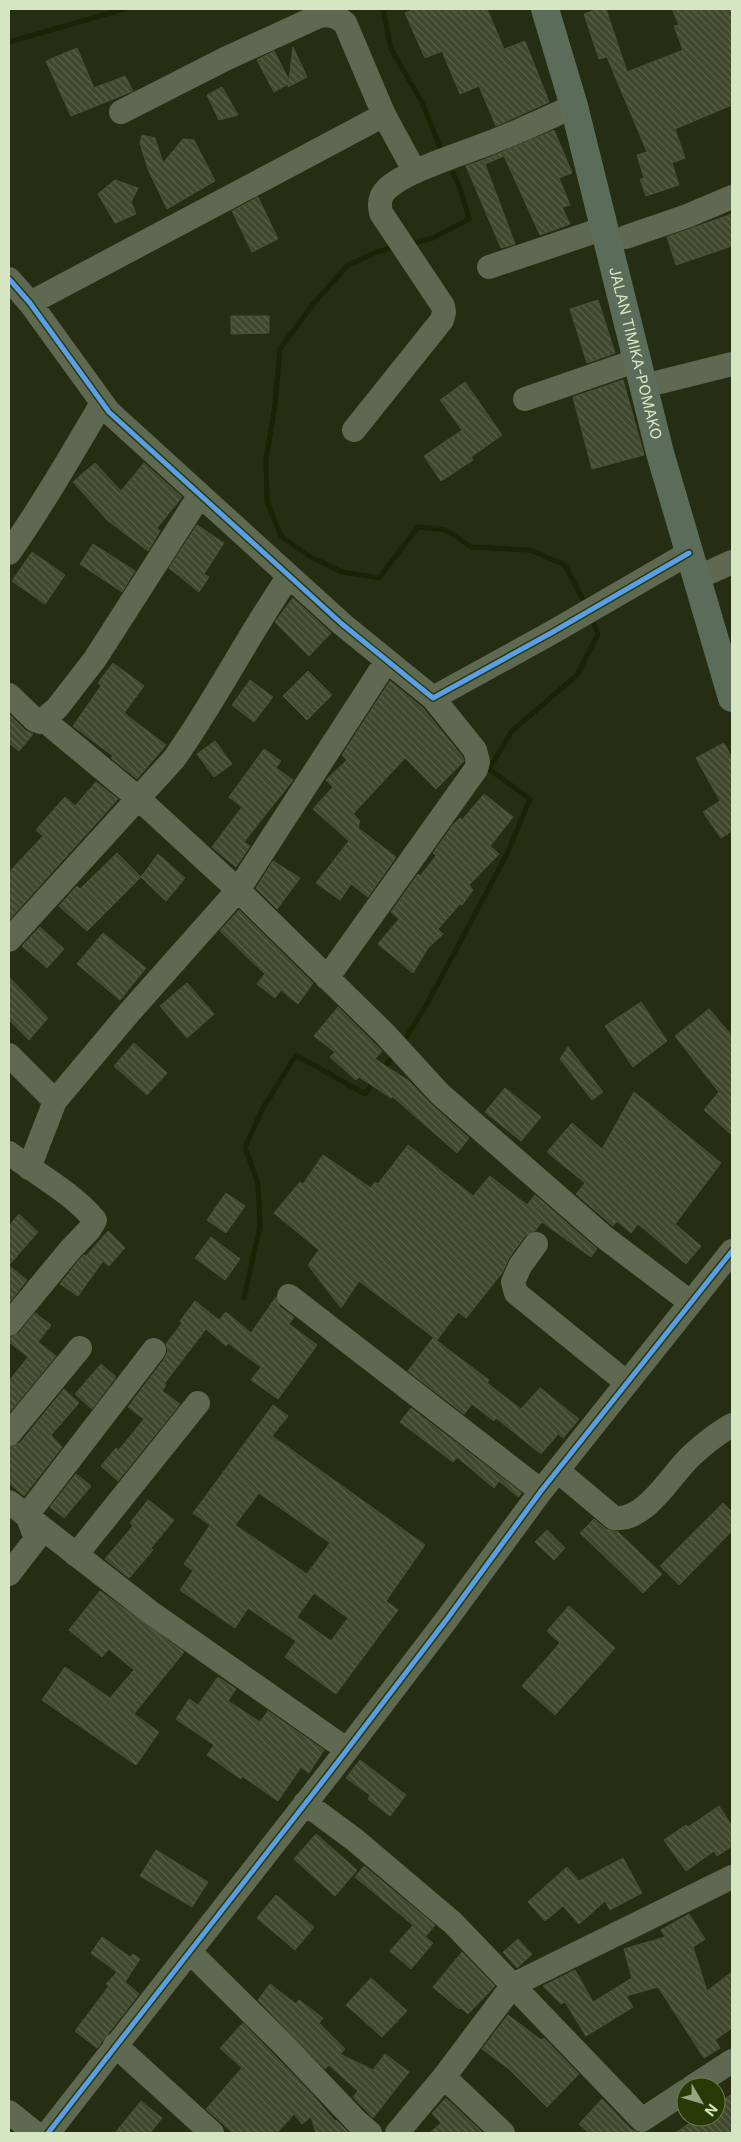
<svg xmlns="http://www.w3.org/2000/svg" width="741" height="2142" viewBox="0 0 741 2142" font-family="Inter,sans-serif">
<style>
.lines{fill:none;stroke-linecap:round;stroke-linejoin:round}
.stream{stroke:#182403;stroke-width:5}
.building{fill:url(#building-back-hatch);stroke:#495238;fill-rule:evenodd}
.minor{stroke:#5f6850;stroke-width:24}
.highway{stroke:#5b6d5a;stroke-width:28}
.cycleway-casing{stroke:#293a06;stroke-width:8}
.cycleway{stroke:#5a9eea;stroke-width:5}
.labels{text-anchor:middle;stroke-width:4.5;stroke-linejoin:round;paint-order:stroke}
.street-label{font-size:15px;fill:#d6e5c2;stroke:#293a06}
</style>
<defs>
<pattern id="building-back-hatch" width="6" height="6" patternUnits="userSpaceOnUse" patternTransform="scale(1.25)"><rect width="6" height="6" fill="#40482e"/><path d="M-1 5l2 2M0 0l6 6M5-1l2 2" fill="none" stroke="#5b624b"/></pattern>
</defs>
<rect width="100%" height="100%" fill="#252e12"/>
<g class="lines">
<!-- stream -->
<path class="stream" d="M383,9l8,40 31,53 18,45
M9,42l115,-33
M417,242l16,-4 36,-19 -9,-31 -7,-15
M388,249l-11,3 -29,13 -35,39 -33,45 -5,55 -9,56 1,42 14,34 26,19 35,17 37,6 39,-51 28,3 25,17 59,3 35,15 17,33
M407,1036l21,-34 79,-148 23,-55 -41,-30 23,-38 65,-56 21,-41 -4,-10
M382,1070l8,-10
M244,1298l16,-72 -2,-42 -13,-37 18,-39 33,-53 69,39 9,-13"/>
</g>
<!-- building -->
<path class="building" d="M415,9h72l17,40 21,-8 24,61 -53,24 -17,-40 -19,8 -18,-43 -17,7 -20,-45z
M598,9h8l21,63 56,-22 -9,-24 5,-1 -7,-16h60v96l-57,24 10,29 -13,5 7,22 -33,11 -6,-17 4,-1 -7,-23 10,-3 -40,-95 -8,2 -15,-45z
M293,47l14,30 -19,10v-3l-14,8 -17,-32 17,-9 15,29z
M77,48l17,40 31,-12 8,15 -62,25 -25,-55z
M222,87l16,28 -19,5 -12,-25z
M554,130l18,43 -13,5 11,27 -8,2 8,17 -30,11 -36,-79 -19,8 30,80 -14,4 -35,-82 17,-6 2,4 -2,-4z
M142,135l13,3 8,25 20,-24 11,1 21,41 -48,28 -19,-40 -8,-26z
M115,180l23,8 -7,14 5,12 -21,9 -17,-29z
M258,197l20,42 -26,13 -20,-41z
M732,214v32l-56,19 -9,-28z
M598,300l17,53 -28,10 -17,-54z
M231,316h38v17l-38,1z
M623,380l21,75 -52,14 -19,-72z
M465,382l37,53 -31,22 2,3 -32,21 -17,-25 38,-26 -22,-30z
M95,463l26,28 23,-28 38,34 -25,31 3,3 -12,20 -41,-31 -34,-38z
M197,525l27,18 -20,31 5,3 -10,15 -30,-24z
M93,544l42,27 -13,21 -42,-28z
M32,552l33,23 -20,29 -33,-23z
M293,598l38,35 -22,23 -34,-34z
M113,663l31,23 -20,27 42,32 -29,34 -26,-21 2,-2 -40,-30 28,-40 -3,-3z
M308,671l24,24 -25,25 -24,-24z
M250,680l23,17 -19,25 -22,-17z
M390,681l33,27 39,48 2,5 -28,28 -31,-31 -52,56 7,7 -2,7 38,29 -28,40 -17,-13 -11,16 -24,-17 33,-42 -36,-32 20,-22 -7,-7 21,-20 -5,-5z
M9,714l16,16 8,4 -14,17 -10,-8z
M215,741l17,23 -18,13 -17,-23z
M724,743l8,15v73l-11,7 -18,-26 17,-11 -24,-43z
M264,749l17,12 -5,7 17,12 -49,62 6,4 -14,21 -24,-20 30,-40 -13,-10z
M96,782l22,17 -109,121v-48l34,-36 -7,-6 29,-33 10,9z
M484,794l29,23 -23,29 9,8 -30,31 4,5 -11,15 -2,-1 -22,25 5,5 -15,14 -15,25 -35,-29 21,-25 -8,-7 27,-38 2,2 16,-20 -3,-3 20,-28 7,-7 2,2z
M117,853l24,24 -54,54 -28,-25 18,-20 3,3z
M158,854l27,24 -19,23 -25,-24z
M273,861l27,17 -23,31 -21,-21z
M239,910l74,73 -15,21 -17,-14 -6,8 -18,-14 8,-10 -45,-43z
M40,927l24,22 -17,19 -25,-22z
M103,933l43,35 -26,32 -43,-36z
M9,977l39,41 -19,22 -20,-20z
M187,983l27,31 -27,24 -27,-32z
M641,1002l26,39 -34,26 -28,-41z
M338,1007l44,44 -7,8 34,22 22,23 38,34 -12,15 -64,-56 -2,1 -32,-21 -3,3 -26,-23 5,-5 -21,-16z
M709,1009l23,27v99l-28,-25 15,-18 -44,-56z
M134,1043l33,30 -20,22 -33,-29z
M568,1047l35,45 -11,8 -32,-41z
M505,1088l36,29 -20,24 -36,-29z
M634,1092l87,71 -46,61 26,22 -15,18 -48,-40 -7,9 -14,-12 -4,5 -37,-32 9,-11 -38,-31 25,-29 30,26z
M408,1145l65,51 17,-20 37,29 8,-10 62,54 -6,8 -49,-35 -7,9 -10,5 -16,22 -7,15 -36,45 -8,-6 -21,28 -78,-59 -18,27 -33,-43 11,-15 -45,-37 26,-31 3,2 20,-29 48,33 4,-6 3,2z
M226,1193l19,13 -19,27 -19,-13z
M19,1214l19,18 -29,33v-39z
M108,1231l17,17 -16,18 -6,-5 -25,35 -18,-12 19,-24 5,-5 2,1z
M211,1237l29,22 -15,21 -30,-22z
M9,1266l18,14 -18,23z
M276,1297l4,10 14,10 -5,7 28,21 -39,54 -27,-19 10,-13 -33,-24 -2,3 -20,-17 -42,55 2,1 -4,6 18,13 -62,77 -17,-15 15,-18 3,2 25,-31 -16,-12 37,-49 3,-7 -2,-7 16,-21 -2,-2 15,-20 24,19 7,-8 25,21z
M35,1313l16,12 -13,17 18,14 -47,57v-32l19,-24 -19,-15v-4l10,-5z
M433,1338l56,42 -2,3 34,26 19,-21 39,31 -16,19 -5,-4 -17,20 -45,-36 -2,3 -22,-17 -8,10 -56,-43z
M101,1364l15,13 -24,32 -17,-15z
M64,1389l15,14 -28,32 11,12 -38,49 -15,-13v-36l11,-4z
M273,1405l15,11 -16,20 153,109 -39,56 12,9 -62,84 -51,-37 11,-16 -48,-33 -13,20 -55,-38 13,-19 -9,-7 26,-39 -17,-12zM259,1493l71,50 -23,31 -72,-49zM314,1593l34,25 -17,23 -34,-24z
M411,1408l111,85 -4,4 -19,-16 -5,7 -37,-31 -4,5 -53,-40z
M76,1474l15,12 -27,32 -14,-11z
M148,1500l26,20 -23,28 2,2 -24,28 -24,-19 28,-33 -3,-3z
M723,1503l9,9v19l-53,54 -19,-19z
M594,1519l12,10 12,3 44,42 -19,19 -63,-60z
M547,1530l18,18 -11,12 -19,-18z
M100,1591l84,61 -50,62 25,18 -23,33 -94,-65 23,-33 45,31 24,-28 -25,-21 -7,8 -33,-27z
M569,1606l46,42 -60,67 -33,-29 38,-43 -13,-12z
M218,1677l18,12 -8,12 32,21 8,-11 56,39 -15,23 -8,-6 -23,34 -36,-25 -1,3 -34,-24 7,-10 -38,-26 13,-20 9,6z
M360,1760l46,35 -16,21 -22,-17 2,-4 -24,-17z
M719,1806l13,20v20l-15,10 -3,-5 -28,20 -22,-31 22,-15 2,2z
M316,1834l41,36 -22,26 -41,-37z
M156,1850l52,32 -16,25 -52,-31z
M623,1858l19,35 -32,17 -5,-9 -26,23 -16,-18 -18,15 -17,-19 39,-35 12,14z
M364,1866l71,59 -10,12 8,6 -22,26 -21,-18 23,-26 -58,-48z
M276,1895l38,32 -19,23 -38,-32z
M689,1914l16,25 -12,8 14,44 25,-19v56l-17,12 5,8 -16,10 -46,-71 -32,9 7,11 -47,29 -21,-34 -4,2 -18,-18 32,-16 18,32 39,-24 -8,-29 41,-12 -4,-7z
M102,1937l28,20 3,-3 7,5 -15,23 14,12 -42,54 -22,-17 34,-45 -3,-2 11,-12 -26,-19z
M518,1939l14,15 -15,14 -14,-16z
M462,1952l33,34 -27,28 -7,-6 -2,1 -26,-22z
M371,1978l36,33 -25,26 -36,-32z
M270,1984l26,20 3,-4 24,18 -4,5 26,26 -5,5 33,16 12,-16 24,18 -36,46 -20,-21 5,-6 -29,-26 -4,4 -67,-69z
M508,2015l33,25 3,-2 35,36 -32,33 -38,-38 -27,-20z
M243,2023l67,69 25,29 1,-1 13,13h-33l-5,-16 -9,7 -8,-10 -17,19h-44l-27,-24 36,-41 -22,-20z
M732,2094v39h-57l24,-16h17v-12z
M446,2098l37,35h-53l11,-10 -9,-10z
M602,2099l30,31 8,3h-51l-10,-9z
M141,2101l21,17 -12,15h-35z"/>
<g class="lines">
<!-- minor -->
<path class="minor" d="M121,112l104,-53 94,-43c11,-2 17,0 26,7l39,92 31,57
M626,237l61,-21 45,-19
M489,267l116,-39
M9,279l21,24 79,109 233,212 91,74 118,-65 138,-80
M30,303l354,-188
M660,382l72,-18
M525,399l113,-39
M354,430l88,-110 2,-8 -1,-6 -62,-93c-2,-9 -2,-17 6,-24 18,-18 77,-36 102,-46 29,-11 57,-24 85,-37
M9,553c34,-49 63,-99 93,-150
M710,572l22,-10
M9,695l26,25 6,2 16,-14 38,-49 105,-164
M45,721l94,78 99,91 147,144 55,60 164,143 86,65
M9,940l165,-181c42,-59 74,-124 115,-183
M327,978l149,-209 2,-7 -3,-12 -42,-52
M9,1055l46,46
M9,1153c29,22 62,39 86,67l-6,10 -20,21 -60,73
M29,1168l26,-67 73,-87 110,-124 148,-228
M536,1244l-16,22 -7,16 3,11 111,90
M289,1296l252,195
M9,1434l71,-86
M558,1471l56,47c32,4 57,-44 78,-63 12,-11 26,-22 40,-30
M9,1502l141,110 196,137
M76,1555l122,-152
M9,1574l27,-35 -9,-24 127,-165
M305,1803l50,37 98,83 189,197 44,-29
M190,1952l94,93 73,77 13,11
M115,2045l97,88
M444,2077l59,56
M692,2087l40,-26
M9,2112l26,21
M48,2133l282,-361 117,-153 94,-128 191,-240
M397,2133l47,-56 69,-92 219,-108"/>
<!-- highway -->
<path class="highway" id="s1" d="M545,9l29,97 86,347 72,245"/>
<!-- cycleway casing -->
<g class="cycleway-casing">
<path id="cycleway" d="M9,279l21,24 79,109 233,212 91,74 118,-65 138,-80
M48,2133l282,-361 117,-153 94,-128 191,-240"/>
</g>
<!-- cycleway -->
<use href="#cycleway" class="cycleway"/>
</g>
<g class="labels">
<!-- street labels -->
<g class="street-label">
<text dy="5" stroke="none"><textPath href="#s1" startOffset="356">JALAN TIMIKA-POMAKO</textPath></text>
</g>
</g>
<!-- border -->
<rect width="741" height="2142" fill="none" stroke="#d6e5c2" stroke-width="20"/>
<!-- north arrow -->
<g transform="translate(701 2102) rotate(128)"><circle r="24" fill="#293a06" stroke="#6e7e51"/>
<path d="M0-4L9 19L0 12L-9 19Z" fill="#98a584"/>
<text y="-8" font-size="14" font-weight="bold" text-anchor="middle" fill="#d6e5c2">N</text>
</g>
</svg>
